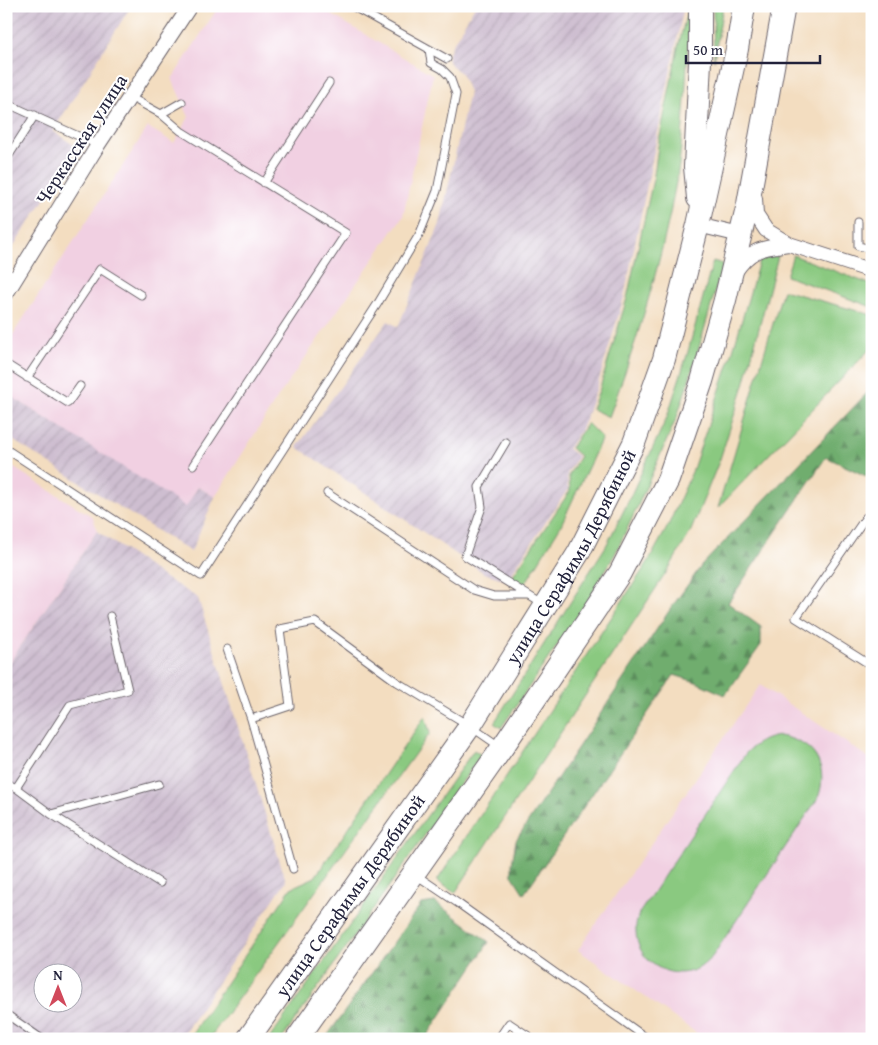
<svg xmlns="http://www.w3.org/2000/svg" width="878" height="1045" viewBox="0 0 878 1045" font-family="'Gentium Book Plus',serif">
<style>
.built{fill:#f1d0e2}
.industrial{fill:url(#industrial-furrows);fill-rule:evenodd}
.green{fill:#8ac980;stroke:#56765e}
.forest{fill:url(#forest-firs);stroke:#486854}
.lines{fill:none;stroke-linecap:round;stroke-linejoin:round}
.lane-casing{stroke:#6b636a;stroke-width:9}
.street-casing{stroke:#6b636a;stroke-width:16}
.primary-casing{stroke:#6b636a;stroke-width:24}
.lane{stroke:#fff;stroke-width:7}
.street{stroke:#fff;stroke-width:14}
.primary{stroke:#fff;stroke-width:22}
.labels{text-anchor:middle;stroke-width:4;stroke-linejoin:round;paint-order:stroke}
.street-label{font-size:19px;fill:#22223b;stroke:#fff}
</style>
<defs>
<pattern id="industrial-furrows" width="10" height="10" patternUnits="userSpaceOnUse" patternTransform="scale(1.25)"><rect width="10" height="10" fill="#cebed0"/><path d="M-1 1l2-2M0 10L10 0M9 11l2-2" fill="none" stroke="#b1a3b4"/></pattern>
<pattern id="forest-firs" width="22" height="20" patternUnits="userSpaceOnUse" patternTransform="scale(1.25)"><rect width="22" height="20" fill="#6fad6e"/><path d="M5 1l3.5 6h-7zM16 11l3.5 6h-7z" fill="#5b8c5c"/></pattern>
</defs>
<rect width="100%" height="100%" fill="#fff"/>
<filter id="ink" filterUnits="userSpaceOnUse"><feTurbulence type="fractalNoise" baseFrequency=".02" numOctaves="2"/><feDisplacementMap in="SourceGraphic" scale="10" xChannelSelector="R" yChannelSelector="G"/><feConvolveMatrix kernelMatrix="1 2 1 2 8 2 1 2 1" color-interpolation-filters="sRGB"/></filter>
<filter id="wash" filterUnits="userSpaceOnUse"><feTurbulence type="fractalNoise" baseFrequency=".0096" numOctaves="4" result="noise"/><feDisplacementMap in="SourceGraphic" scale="20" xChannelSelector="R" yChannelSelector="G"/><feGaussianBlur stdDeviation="1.12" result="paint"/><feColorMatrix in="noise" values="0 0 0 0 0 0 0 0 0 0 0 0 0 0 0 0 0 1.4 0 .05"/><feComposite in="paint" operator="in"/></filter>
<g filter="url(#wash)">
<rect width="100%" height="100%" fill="#f3ddc0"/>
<!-- built -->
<path class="built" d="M219,6h98l116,69 -30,141 -125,181 -63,100 -17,-10 -12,21 -180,-115v-48l142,-218 26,16 15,-26 -17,-38z
M6,463l87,54 4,14 -91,137z
M760,685l112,75v279h-167l-127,-89z"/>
<!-- industrial -->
<path class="industrial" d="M6,6h125l-78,125 25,17 -72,110z
M475,6h209l-60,291 -27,90 -10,28 -7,16 -12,18 10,7 -11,18 1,15 -57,85 -8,5 -19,-6 -187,-126 91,-126 10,6 42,-103 29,-132 -8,-19 -8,-6 -6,-8 4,-12z
M6,393l180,114 12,-20 17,10 -24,55 -185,-116z
M97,531l65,45 36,22 88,283 -106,158h-174v-353l5,-6 -5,-3v-9zM42,972h30v30h-30z"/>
<!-- green -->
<path class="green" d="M713,6h10l-9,55z
M688,8l1,9c-2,49 -4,99 -10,148 -2,15 -6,30 -8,44 -15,72 -37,140 -62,208l-17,-8 7,-18 28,-93 27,-123 4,-29 20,-99z
M793,255l79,30v22l-86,-31z
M778,256l-34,129 -24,74 -30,74 -22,37 -213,323 -18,-12 211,-319 20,-36 24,-54 40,-118 28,-96z
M713,261l10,3 -27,94 -19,59 -41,93 -21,44 -25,43 -89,131 -7,-5 112,-177 20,-40 41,-89 20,-62z
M783,290l89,25v32l-154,161z
M587,423l15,15 -42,89 -35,57 -14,-6 59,-87 -1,-16 11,-19 -9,-8z
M425,716l5,17 -221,306h-21l103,-151 24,-11z
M779,736c34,5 51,29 39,62l-106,159c-5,4 -9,9 -15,12 -28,13 -61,-8 -61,-38 -1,-7 2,-13 4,-19l106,-159c10,-10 19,-15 33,-17z
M474,750l7,5 -199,284h-13z"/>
<!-- forest -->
<path class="forest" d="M872,388v83l-4,6 -42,-20 -98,146 33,24v18l-36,50 -29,-13 -22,-7 -150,219 -12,-19v-11l4,-24 155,-232 31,-43z
M435,902l54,40 -64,97h-100l96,-135z"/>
</g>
<g filter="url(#ink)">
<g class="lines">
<!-- lane casing -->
<g class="lane-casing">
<path id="lane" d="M352,6l95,53
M130,97l31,17 20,17 165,102 -153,232
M6,103l92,42
M161,114l21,-12
M6,160l29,-45
M264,183l65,-100
M858,222v24l14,3
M6,272l10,6
M6,364l62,39 12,-17
M27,378l73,-109 41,26
M506,442l-27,45 3,20 -17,49 79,49
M6,449l195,127 177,-273 42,-70 17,-42 19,-97 -6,-17 -8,-8 -11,-6 -2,-14
M327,493l147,97 20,6h34
M872,519l-6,-2 -70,101 76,48
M227,649l24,70 42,150
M251,719l39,-13 -10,-77 35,-7 82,60 73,44 29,20
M6,783l10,5 35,26 109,69
M16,788l54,-83 58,-15 -18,-74
M51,814l108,-30
M416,875l43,29 189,135
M6,1014l36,25
M498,1039l11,-16 24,16"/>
</g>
<!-- street casing -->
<g class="street-casing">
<path id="street" d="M755,198l1,17 10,15 23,14 83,27
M698,225l42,10
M735,272c16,-24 28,-24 54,-28
M6,294l92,-149 92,-139"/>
</g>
<!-- primary casing -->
<g class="primary-casing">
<g id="primary">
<path d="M698,198l-3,-31 5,-106v-55"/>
<path id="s1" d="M248,1039l222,-313 109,-174 55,-109 30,-84 34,-134 39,-176 7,-43"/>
<path d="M297,1039l205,-291 118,-175 48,-93 34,-99 23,-81 23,-96 36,-198"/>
</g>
</g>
<!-- lane -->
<use href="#lane" class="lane"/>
<!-- street -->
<use href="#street" class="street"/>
<!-- primary -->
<use href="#primary" class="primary"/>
</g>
</g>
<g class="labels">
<!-- street labels -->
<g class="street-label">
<text transform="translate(81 139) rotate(-57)" y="7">Черкасская улица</text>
<text dy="7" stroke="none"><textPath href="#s1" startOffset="581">улица Серафимы Дерябиной</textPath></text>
<text dy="7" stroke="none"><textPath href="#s1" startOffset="176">улица Серафимы Дерябиной</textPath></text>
</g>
</g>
<!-- margin -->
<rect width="878" height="1045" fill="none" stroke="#fff" stroke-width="25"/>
<!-- north arrow -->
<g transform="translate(58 988)"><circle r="24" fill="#ffffff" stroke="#a7a7b1"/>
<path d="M0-4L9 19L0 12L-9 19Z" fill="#d1495b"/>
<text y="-8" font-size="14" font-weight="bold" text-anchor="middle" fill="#22223b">N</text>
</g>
<!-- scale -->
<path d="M686 55v8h134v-8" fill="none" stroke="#22223b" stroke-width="2.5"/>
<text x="693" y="55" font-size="15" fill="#22223b" stroke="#ffffff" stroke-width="4" paint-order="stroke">50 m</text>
</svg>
